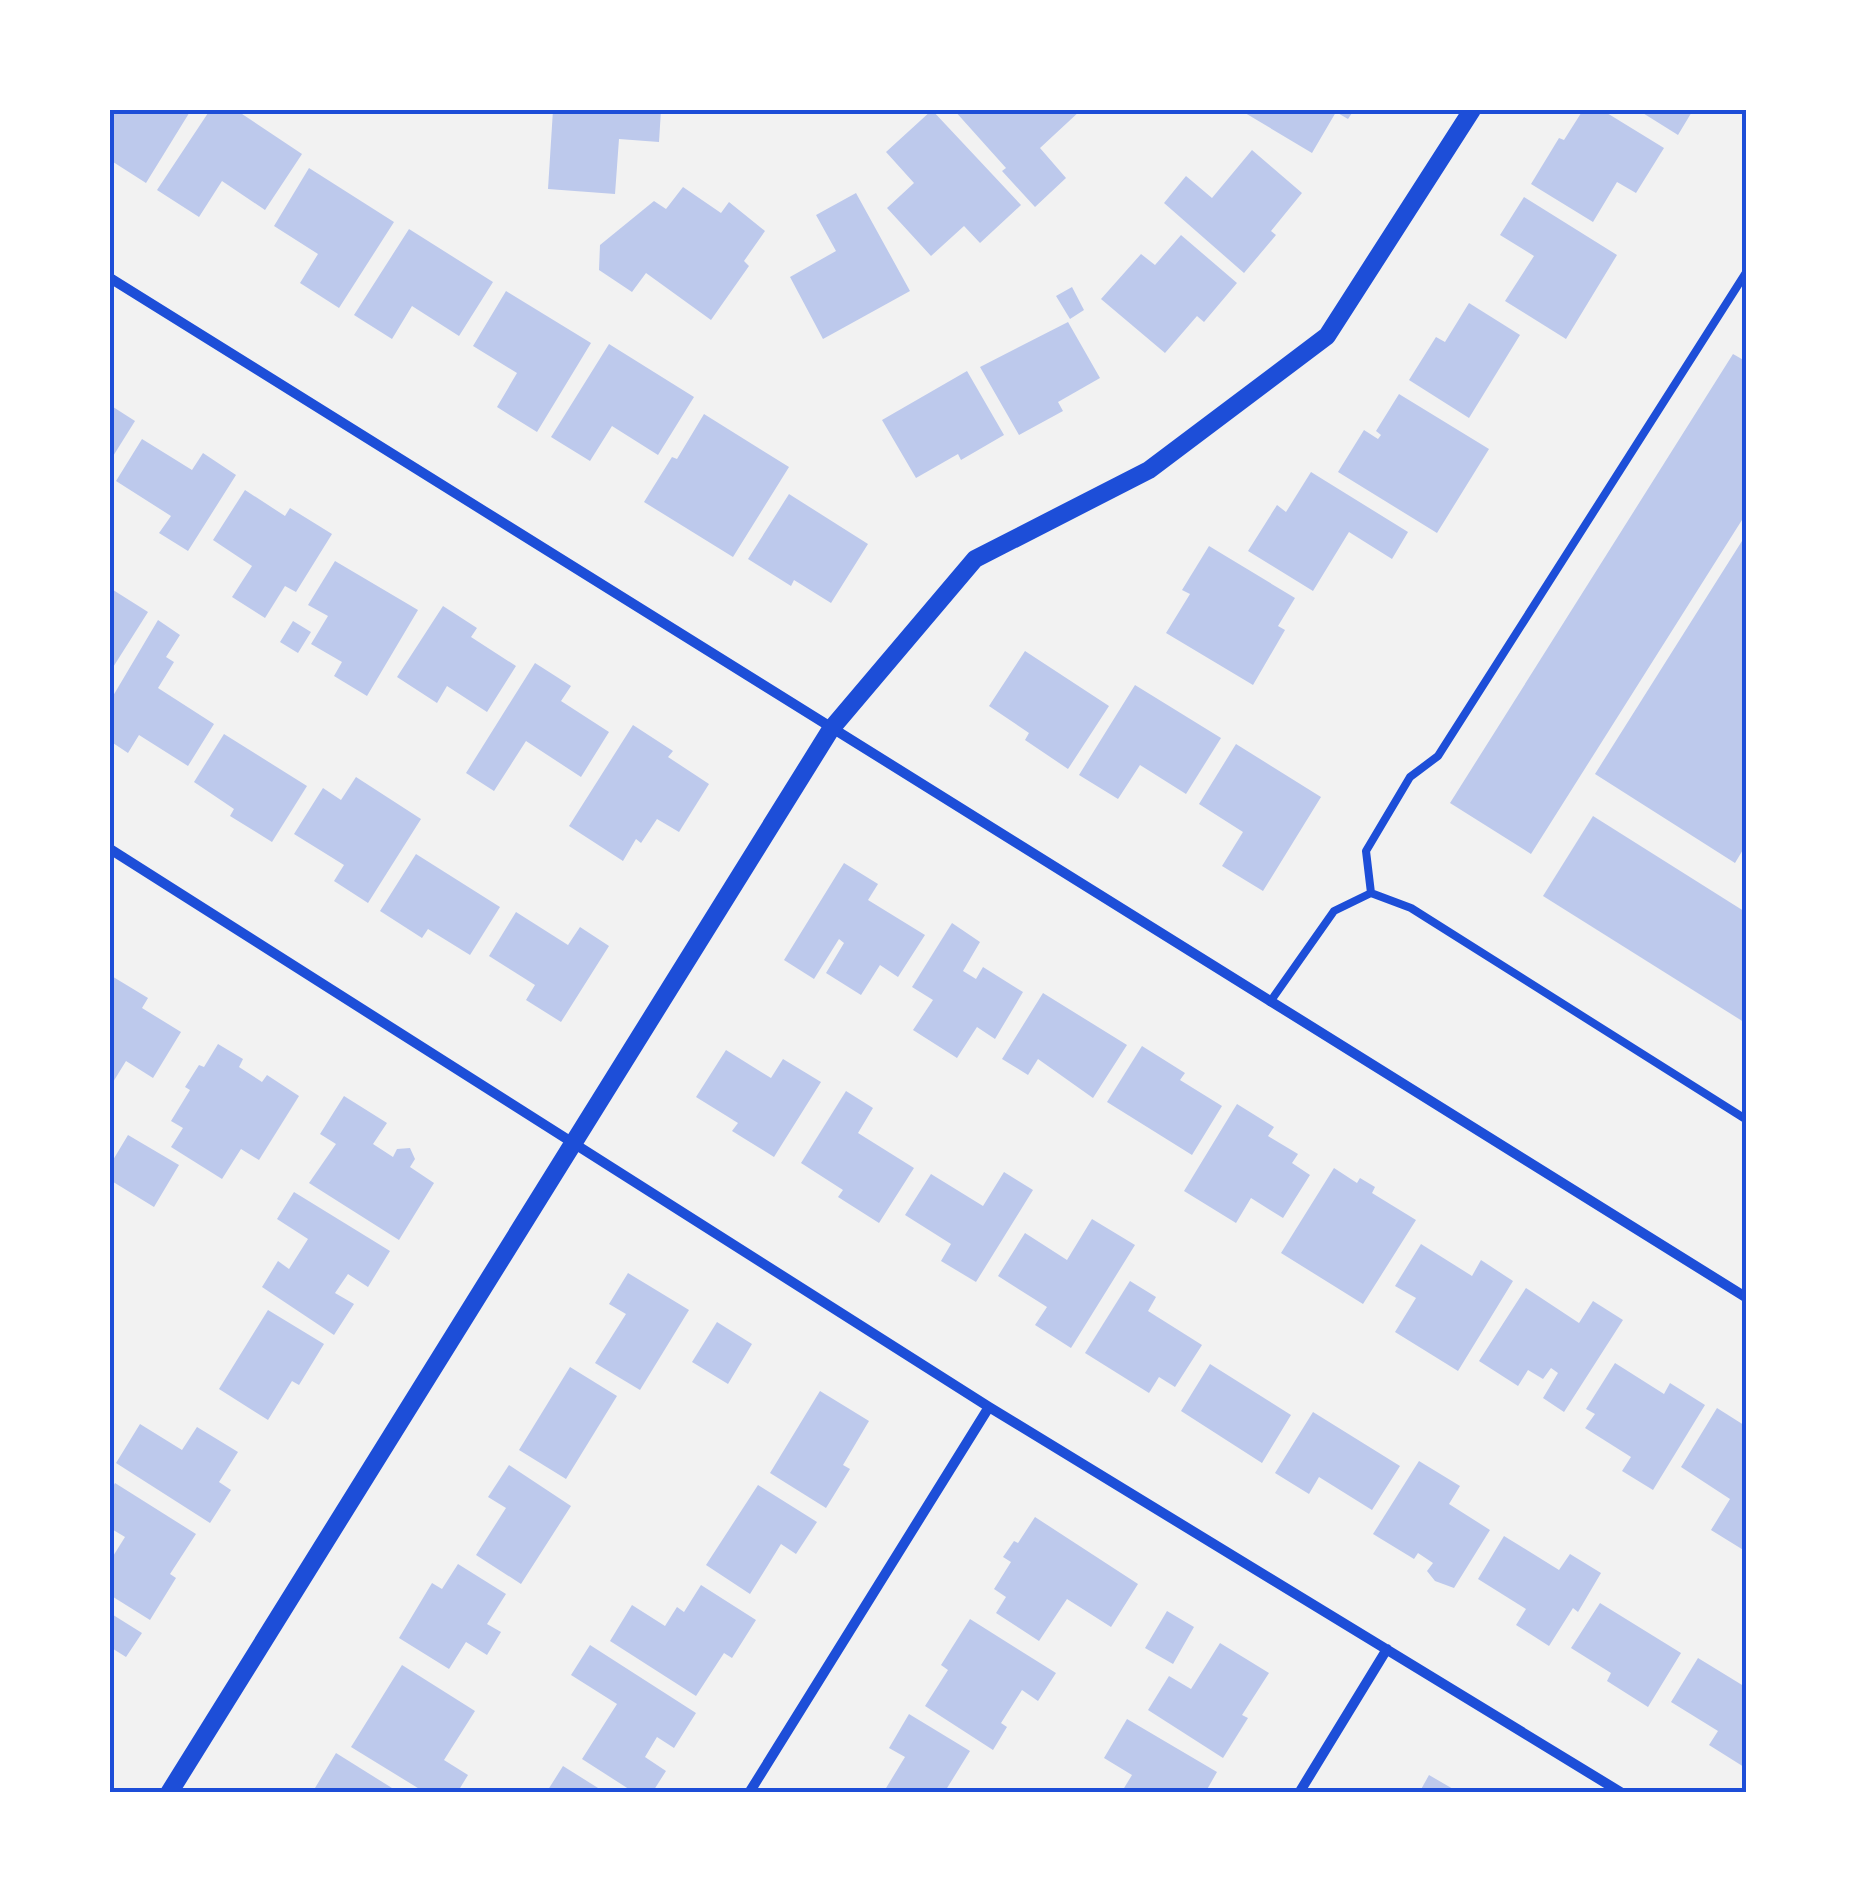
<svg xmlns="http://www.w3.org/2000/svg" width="1857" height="1903" viewBox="0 0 1857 1903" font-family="Signika,sans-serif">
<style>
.building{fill:#bdc9ec}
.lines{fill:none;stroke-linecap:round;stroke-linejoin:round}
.service{stroke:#1d4ed8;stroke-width:8}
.minor{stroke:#1d4ed8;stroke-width:10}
.tertiary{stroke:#1d4ed8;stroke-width:18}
.neatline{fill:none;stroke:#1d4ed8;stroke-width:4}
</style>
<rect width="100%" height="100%" fill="#f2f2f2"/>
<!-- building -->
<path class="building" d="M110,110h81l-45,73 -36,-23z
M210,110h26l66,44 -37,56 -43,-29 -23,36 -42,-27z
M553,110h108l-2,32 -40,-3 -4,55 -67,-5z
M932,110l89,95 -41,38 -16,-17 -33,30 -44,-48 27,-25 -28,-31z
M954,110h127l-41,38 26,30 -31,29 -33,-36 4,-3z
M1240,110h114l-6,9 -12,-7 -24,41z
M1583,110h19l62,38 -28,45 -19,-11 -24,40 -62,-38 28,-46 5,2z
M1638,110h55l-15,25z
M1252,150l50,43 -31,38 5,4 -32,38 -80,-70 22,-27 26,22z
M309,168l85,54 -55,86 -39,-25 18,-29 -44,-28z
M683,187l38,26 8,-11 36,29 -21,30 5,5 -38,54 -65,-47 -14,19 -33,-22 1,-25 54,-44 12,8z
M856,193l54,98 -87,48 -33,-62 46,-26 -20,-36z
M1524,197l93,58 -51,84 -61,-38 29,-45 -34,-21z
M409,229l84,53 -34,54 -47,-30 -20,33 -38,-24z
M1181,235l56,48 -33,39 -7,-6 -32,37 -64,-54 40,-45 14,11z
M1072,287l12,23 -14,9 -14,-23z
M506,291l85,52 -54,89 -40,-25 20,-34 -44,-27z
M1469,303l51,32 -51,83 -60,-38 27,-43 9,5z
M1068,322l32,56 -42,24 5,9 -44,24 -39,-68z
M609,344l85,53 -36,58 -46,-29 -22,35 -39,-24z
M1733,354l14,8v150l-216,342 -81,-51z
M967,371l37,64 -43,25 -3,-6 -42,24 -34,-58z
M1399,394l90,55 -52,84 -99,-61 26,-42 14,9 3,-4 -5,-4z
M110,405l25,16 -25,40z
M704,414l85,53 -56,90 -89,-55 28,-45 5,2z
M142,439l50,31 11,-17 33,22 -48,76 -29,-18 12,-17 -55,-35z
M1311,472l97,60 -16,27 -43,-27 -36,59 -65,-40 29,-46 9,7z
M245,490l40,26 5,-8 42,26 -36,58 -11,-6 -20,32 -33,-21 20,-31 -39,-26z
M789,494l79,50 -37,59 -37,-23 -3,6 -43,-27z
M1747,533v310l-12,20 -140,-89z
M1209,546l86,52 -17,28 7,4 -32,55 -87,-52 24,-39 -8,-4z
M335,561l83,49 -51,86 -33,-20 8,-14 -31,-18 17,-28 -20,-11z
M110,588l38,24 -38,60z
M443,606l34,22 -6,9 45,29 -29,46 -40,-26 -10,17 -40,-26z
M158,620l22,15 -14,22 8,5 -16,26 56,36 -26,42 -49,-31 -11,18 -18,-12v-40z
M293,621l18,11 -13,21 -18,-11z
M1025,651l84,55 -41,63 -43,-29 4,-7 -40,-27z
M535,663l36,23 -10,15 48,31 -28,45 -55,-36 -32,50 -28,-18z
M1135,685l86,53 -35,56 -46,-29 -22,34 -39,-24z
M633,725l40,26 -5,6 41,27 -30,48 -22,-13 -16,24 -5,-4 -13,22 -54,-35z
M224,734l83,52 -35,56 -42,-26 4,-7 -40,-27z
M1236,744l85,53 -58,94 -41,-25 21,-34 -44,-28z
M356,777l65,42 -53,84 -34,-22 10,-16 -50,-31 29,-46 18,12z
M1593,816l154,97v111l-204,-128z
M416,854l84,53 -30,48 -42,-26 -6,9 -42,-27z
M844,863l34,21 -10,16 57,35 -27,42 -18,-12 -19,30 -35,-22 18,-30 -5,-4 -25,40 -30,-19z
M516,912l52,33 12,-18 29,19 -48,76 -35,-22 9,-15 -46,-29z
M952,923l28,19 -17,29 13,8 7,-12 40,25 -28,47 -18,-12 -20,31 -44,-28 20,-30 -21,-13z
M110,975l38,23 -6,10 39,24 -28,46 -27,-17 -16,26z
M1043,993l84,52 -34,53 -55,-39 -10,16 -26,-16z
M218,1044l25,15 -4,8 23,15 5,-7 32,21 -40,64 -18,-11 -19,30 -51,-32 12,-19 -12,-7 19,-31 -5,-3 14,-22 5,2z
M1142,1046l43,27 -5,7 42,26 -30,49 -85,-53z
M726,1050l45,28 12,-19 38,23 -47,75 -42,-26 6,-8 -42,-26z
M846,1091l27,17 -15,25 56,35 -35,55 -41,-26 5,-7 -42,-27z
M344,1096l43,27 -14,21 20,13 4,-8 13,-1 5,11 -5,8 24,16 -35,57 -90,-57 27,-39 -16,-10z
M1237,1104l37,23 -6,9 30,18 -6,9 18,12 -27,43 -32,-20 -15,25 -52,-32z
M128,1135l51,30 -25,42 -44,-27v-15z
M1334,1168l23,15 3,-5 15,9 -3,6 44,27 -53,84 -82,-51z
M1004,1172l29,18 -57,92 -35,-21 10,-17 -46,-29 26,-41 52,32z
M294,1192l96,59 -22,36 -20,-13 -13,19 19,11 -20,31 -72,-48 16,-26 11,8 19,-30 -31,-20z
M1092,1219l43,26 -64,103 -36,-23 12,-18 -49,-31 27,-43 42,27z
M1421,1244l51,32 9,-16 32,21 -55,90 -63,-39 21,-34 -21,-12z
M628,1273l61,37 -49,80 -45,-27 31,-49 -17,-10z
M1130,1281l26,16 -8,14 54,34 -27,42 -16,-10 -10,16 -64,-40z
M1526,1288l53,35 14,-22 30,19 -59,92 -21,-14 15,-25 -7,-5 -8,11 -15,-9 -10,16 -39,-25z
M268,1310l56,34 -25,41 -7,-4 -24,39 -49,-31z
M717,1322l35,22 -24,40 -36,-22z
M1615,1363l49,31 6,-11 35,22 -52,85 -31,-19 9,-14 -46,-29 10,-14 -9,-5z
M1210,1364l81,51 -29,48 -81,-52z
M570,1367l47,29 -51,83 -47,-29z
M820,1391l49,30 -26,44 7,4 -24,39 -56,-35z
M1717,1408l30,19v11l-5,9 5,3 -2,101 -34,-21 19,-31 -49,-32z
M1313,1412l87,54 -28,44 -53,-33 -10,17 -34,-21z
M140,1424l42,26 15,-23 41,25 -19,30 12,8 -21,33 -94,-60z
M1419,1461l41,25 -11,18 41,26 -36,58 -19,-7 -8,-10 6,-8 -15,-10 -4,6 -41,-25z
M509,1465l62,41 -50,78 -45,-29 30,-47 -18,-11z
M115,1483l81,51 -26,40 6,4 -26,42 -40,-25v-34l15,-24 -15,-9v-36z
M758,1485l59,37 -21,32 -15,-10 -31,50 -44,-29z
M1035,1517l103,67 -27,43 -44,-28 -28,42 -43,-28 10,-16 -12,-8 17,-27 -8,-5 11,-16 4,2z
M1504,1536l55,34 11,-16 31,19 -23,39 -5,-4 -24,38 -33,-21 10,-16 -48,-30z
M458,1564l48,30 -19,30 14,8 -14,23 -21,-13 -17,27 -50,-31 33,-55 10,6z
M701,1585l55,35 -24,38 -8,-5 -28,43 -86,-55 22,-36 33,21 12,-19 7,5z
M1600,1603l81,50 -33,54 -41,-26 4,-8 -40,-25z
M1167,1611l27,16 -21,37 -28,-16z
M110,1613l32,20 -16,24 -16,-10z
M970,1619l86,54 -18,28 -16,-11 -21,33 6,4 -14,23 -68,-44 23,-36 -7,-5z
M1220,1643l49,30 -27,42 6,3 -25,40 -75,-48 21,-34 22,13z
M590,1645l106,68 -22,35 -17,-11 -12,20 21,14 -14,22h-17l-53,-34 35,-55 -46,-29z
M1698,1658l49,30v74l-3,5 -35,-22 9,-14 -47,-29z
M402,1665l73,46 -31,49 24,15 -11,18h-31l-75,-46z
M909,1714l61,37 -26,42h-61l22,-36 -16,-9z
M1127,1719l90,53 -12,21h-84l11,-18 -28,-17z
M336,1753l64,40h-88z
M563,1766l43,27h-60z
M1429,1775l31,18h-41z"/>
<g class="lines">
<!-- service -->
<path class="service" d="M1371,893l-5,-42 44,-74 28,-21 309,-485
M1270,1002l64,-91 37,-18 40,15 336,212"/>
<!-- minor -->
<path class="minor" d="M110,278l1637,1020
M110,849l879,558 633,386
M749,1793l240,-386
M1299,1793l88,-144"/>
<!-- tertiary -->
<path class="tertiary" d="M169,1793l662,-1064 144,-170 174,-89 178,-134 145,-226"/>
</g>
<!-- border -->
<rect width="1857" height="1903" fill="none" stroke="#ffffff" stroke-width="225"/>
<rect x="112" y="112" width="1632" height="1678" class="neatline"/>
</svg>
